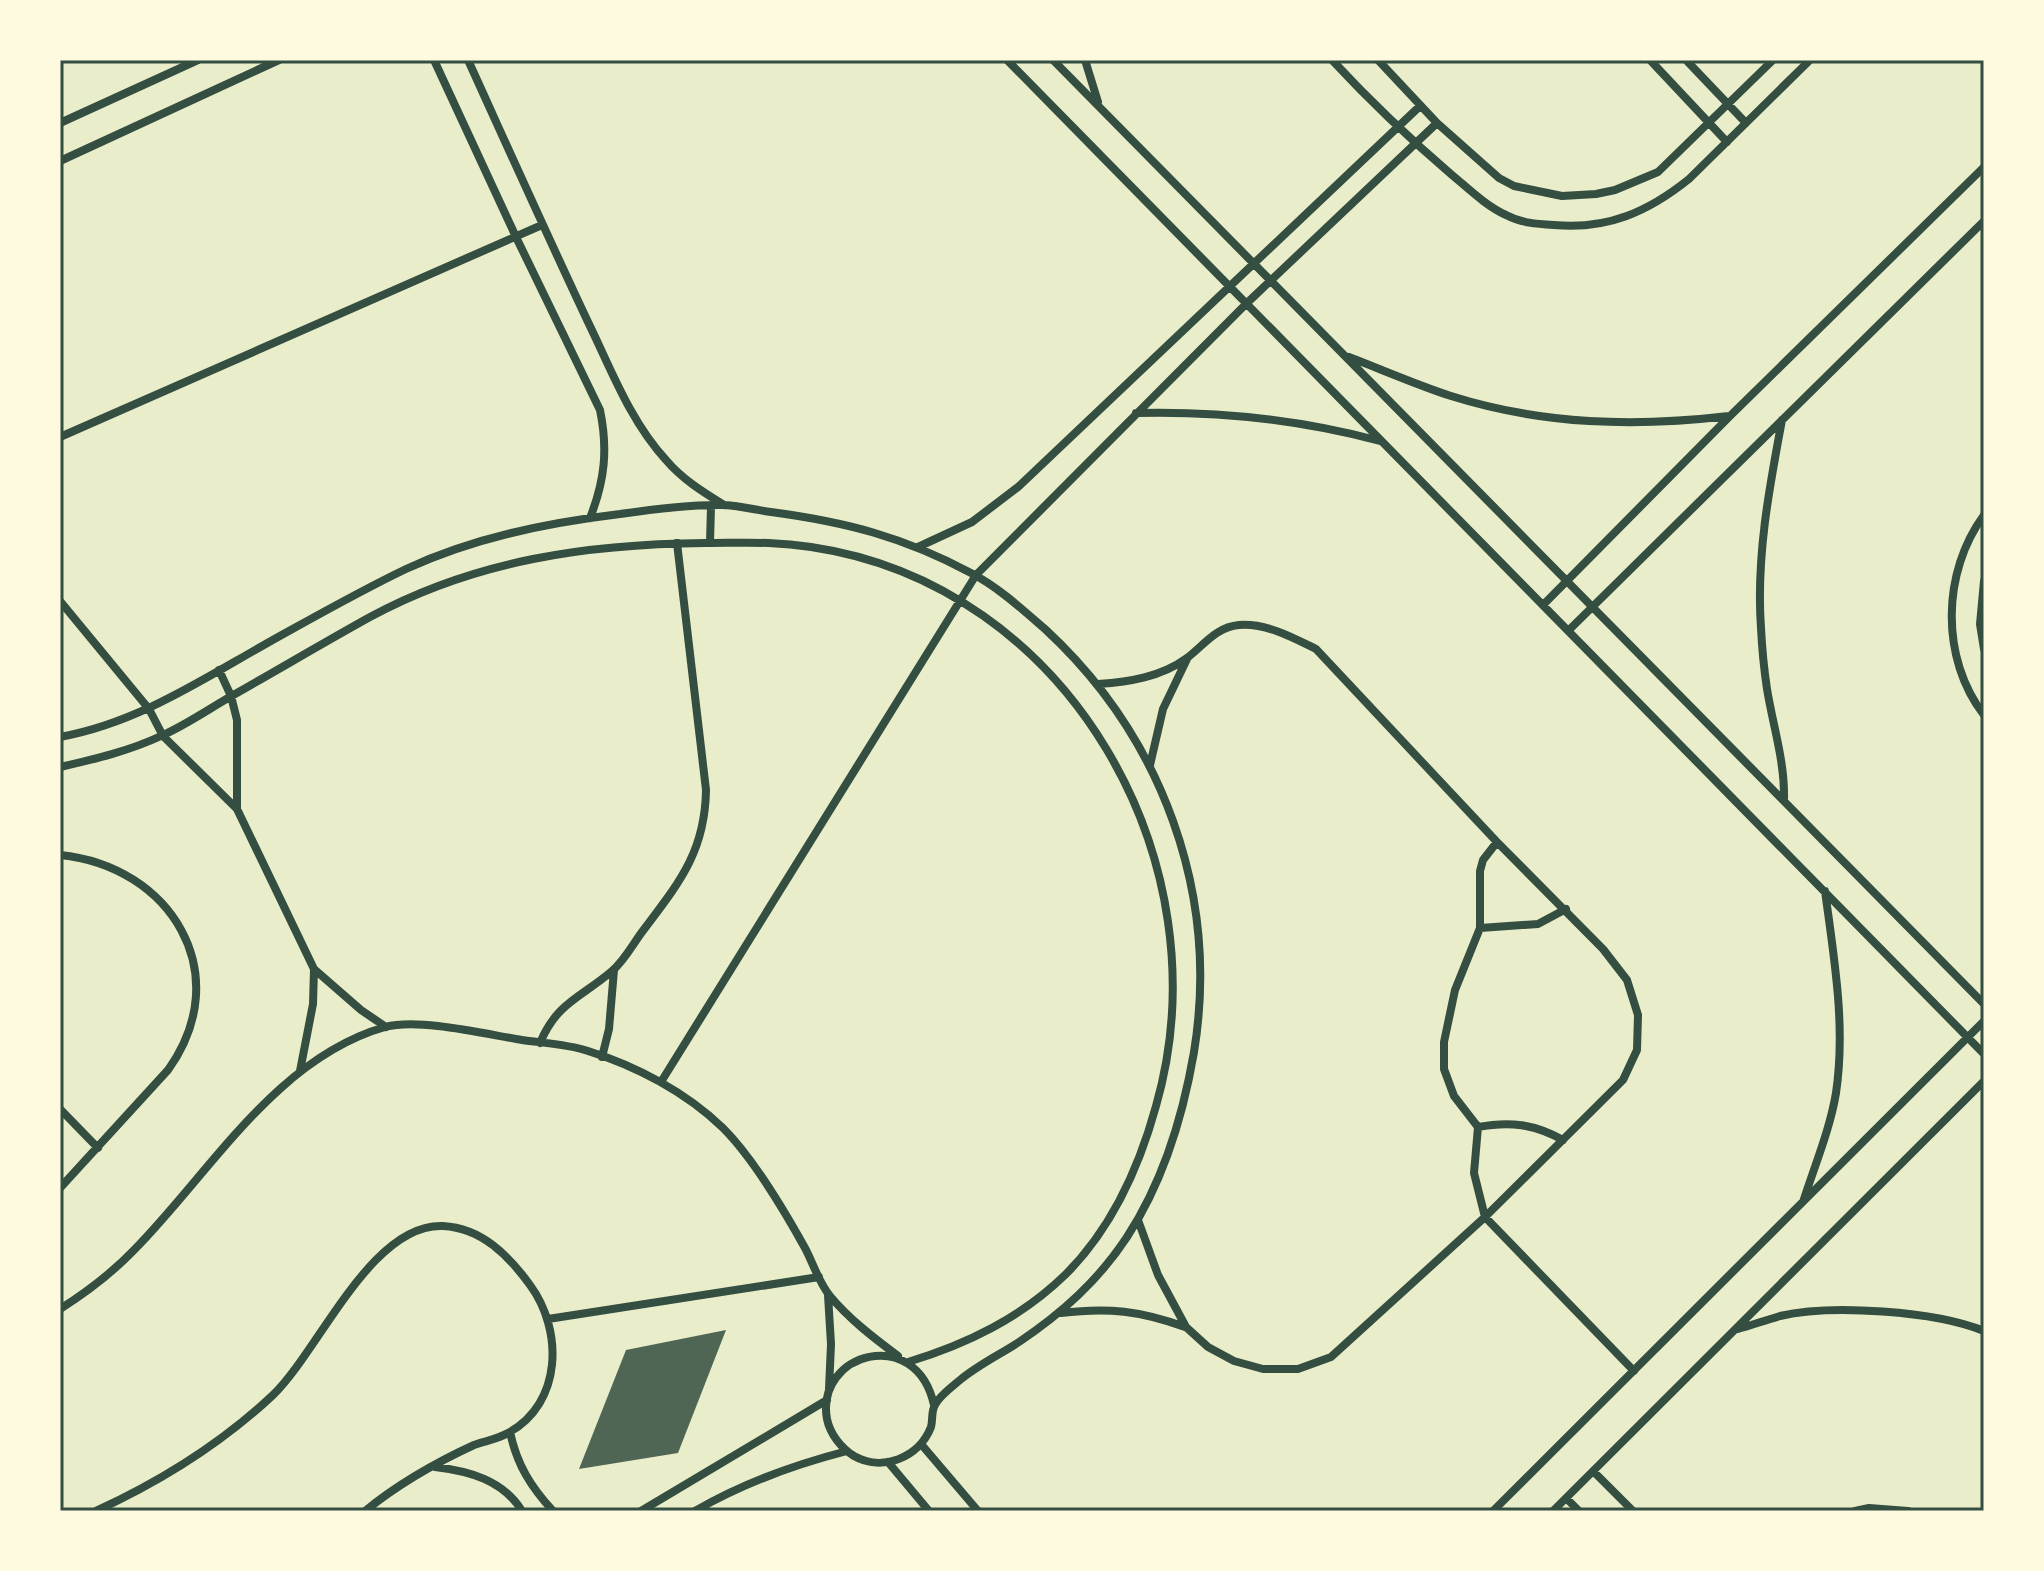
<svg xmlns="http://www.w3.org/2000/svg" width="2044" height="1571" viewBox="0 0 2044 1571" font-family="Georgia,serif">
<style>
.building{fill:#4f6655}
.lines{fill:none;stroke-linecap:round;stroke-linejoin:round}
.minor{stroke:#344e41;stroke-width:8}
.neatline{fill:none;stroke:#344e41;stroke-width:3}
</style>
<rect width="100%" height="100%" fill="#e9edc9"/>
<!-- building -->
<path class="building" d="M726,1330l-48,123 -99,16 47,-119z"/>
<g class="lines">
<!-- minor -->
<path class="minor" d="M434,60l82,177 84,173c8,39 5,70 -10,108
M468,60c40,88 79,175 120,262 23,47 42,99 78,138 16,19 37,32 58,45
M1007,60l977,994
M1053,60l931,944
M1085,60l13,42
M1332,60c38,41 78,79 120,115 17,14 34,31 54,40 15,8 31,9 48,10 53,5 94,-13 135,-46l121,-119
M1378,60l59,63 62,55 15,8 48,10 34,-2 19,-4 43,-18 115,-112
M1650,60l77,82
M1686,60l60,63
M60,123l138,-63
M60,161l219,-101
M1349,357c34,13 68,28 102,39 92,29 184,31 278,20
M1136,413c84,-2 162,6 244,28
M1782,420c-13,69 -26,138 -21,208 1,20 3,41 6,61 6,37 18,73 17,110
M60,437l482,-212
M1984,515c-42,57 -44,143 0,200
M710,543l1,-37
M918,547l54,-25 46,-35 402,-381
M1984,581l-4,43 4,25
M60,601l89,108 14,27 74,73 77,160 47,41 25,17
M1543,605l187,-189 254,-249
M1569,630l415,-409
M219,670l12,26 6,24v89
M1098,684c31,-2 63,-7 89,-26 17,-13 29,-31 52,-33 27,-2 53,12 77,24l181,193 106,107 24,31 11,35 -1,35 -14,30 -138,137 -154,140 -33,12h-35l-29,-8 -26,-14 -22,-20 -28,-52 -20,-55
M60,737c78,-14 143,-58 211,-96 45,-25 89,-50 135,-72 67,-31 140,-46 214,-55 34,-5 71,-10 105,-9 15,1 31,5 46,7 75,10 133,25 200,61 27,14 51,36 74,56 117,108 175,264 149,423 -11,64 -31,130 -67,185 -29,44 -65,76 -108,105 -20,13 -41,23 -59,38 -7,6 -21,16 -25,25 -4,6 -2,15 -4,22 -12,31 -49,45 -77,29 -13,-8 -24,-22 -27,-37 -12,-66 89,-95 107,-14
M1150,765l13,-56 24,-50
M60,767c35,-8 69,-16 101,-31 23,-10 45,-25 67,-38 48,-27 95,-55 142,-81 105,-57 218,-73 335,-74 38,0 68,-2 106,4 258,38 415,315 345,559 -17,62 -44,122 -90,168 -45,44 -99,70 -158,88
M1497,842l-14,18 -3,11v57l-25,62 -11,52v27l10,27 24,31 -4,46 11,44 149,154
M60,855c111,11 177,119 108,215l-108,118
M1480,928l58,-4 28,-15
M540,1043c17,-41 42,-46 72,-72 12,-10 21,-27 30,-39 36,-48 63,-79 64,-142l-29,-247
M602,1057l7,-28 5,-59
M300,1071l13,-67 1,-35
M661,1082l315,-507 270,-271 191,-181
M60,1109l38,39
M1478,1127c32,-6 56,-3 85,13
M1804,1199c11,-34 26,-70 32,-106 10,-67 -2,-135 -11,-202
M828,1295l3,49 -2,45
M60,1309c27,-17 53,-37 75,-60 75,-76 141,-191 250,-222 35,-9 100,7 137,13 21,3 45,4 66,11 48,15 98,41 135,77 29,29 62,84 82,120 8,15 14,35 25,48 19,23 44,42 68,60
M1061,1313c47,-6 80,-2 124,14
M548,1319l271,-42
M1738,1329c14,-4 28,-9 42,-13 51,-12 155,-5 204,15
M510,1432c7,33 21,55 43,79
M921,1444l57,67
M888,1462l41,49
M435,1467c34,4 68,13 87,44
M1593,1471l40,40
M1566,1498l13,13
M96,1511c63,-29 126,-68 177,-116 46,-44 98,-172 170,-169 39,2 66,30 87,59 33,45 33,118 -22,148 -10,6 -23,8 -34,12 -37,17 -77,40 -109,66
M641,1511l186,-111
M695,1511c48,-28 98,-46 152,-60
M1493,1511l491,-490
M1553,1511l431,-430
M1855,1511l14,-3 39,3"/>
</g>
<!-- border -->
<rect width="2044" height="1571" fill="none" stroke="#fefae0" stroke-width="124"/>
<rect x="62" y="62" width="1920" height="1447" class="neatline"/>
</svg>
